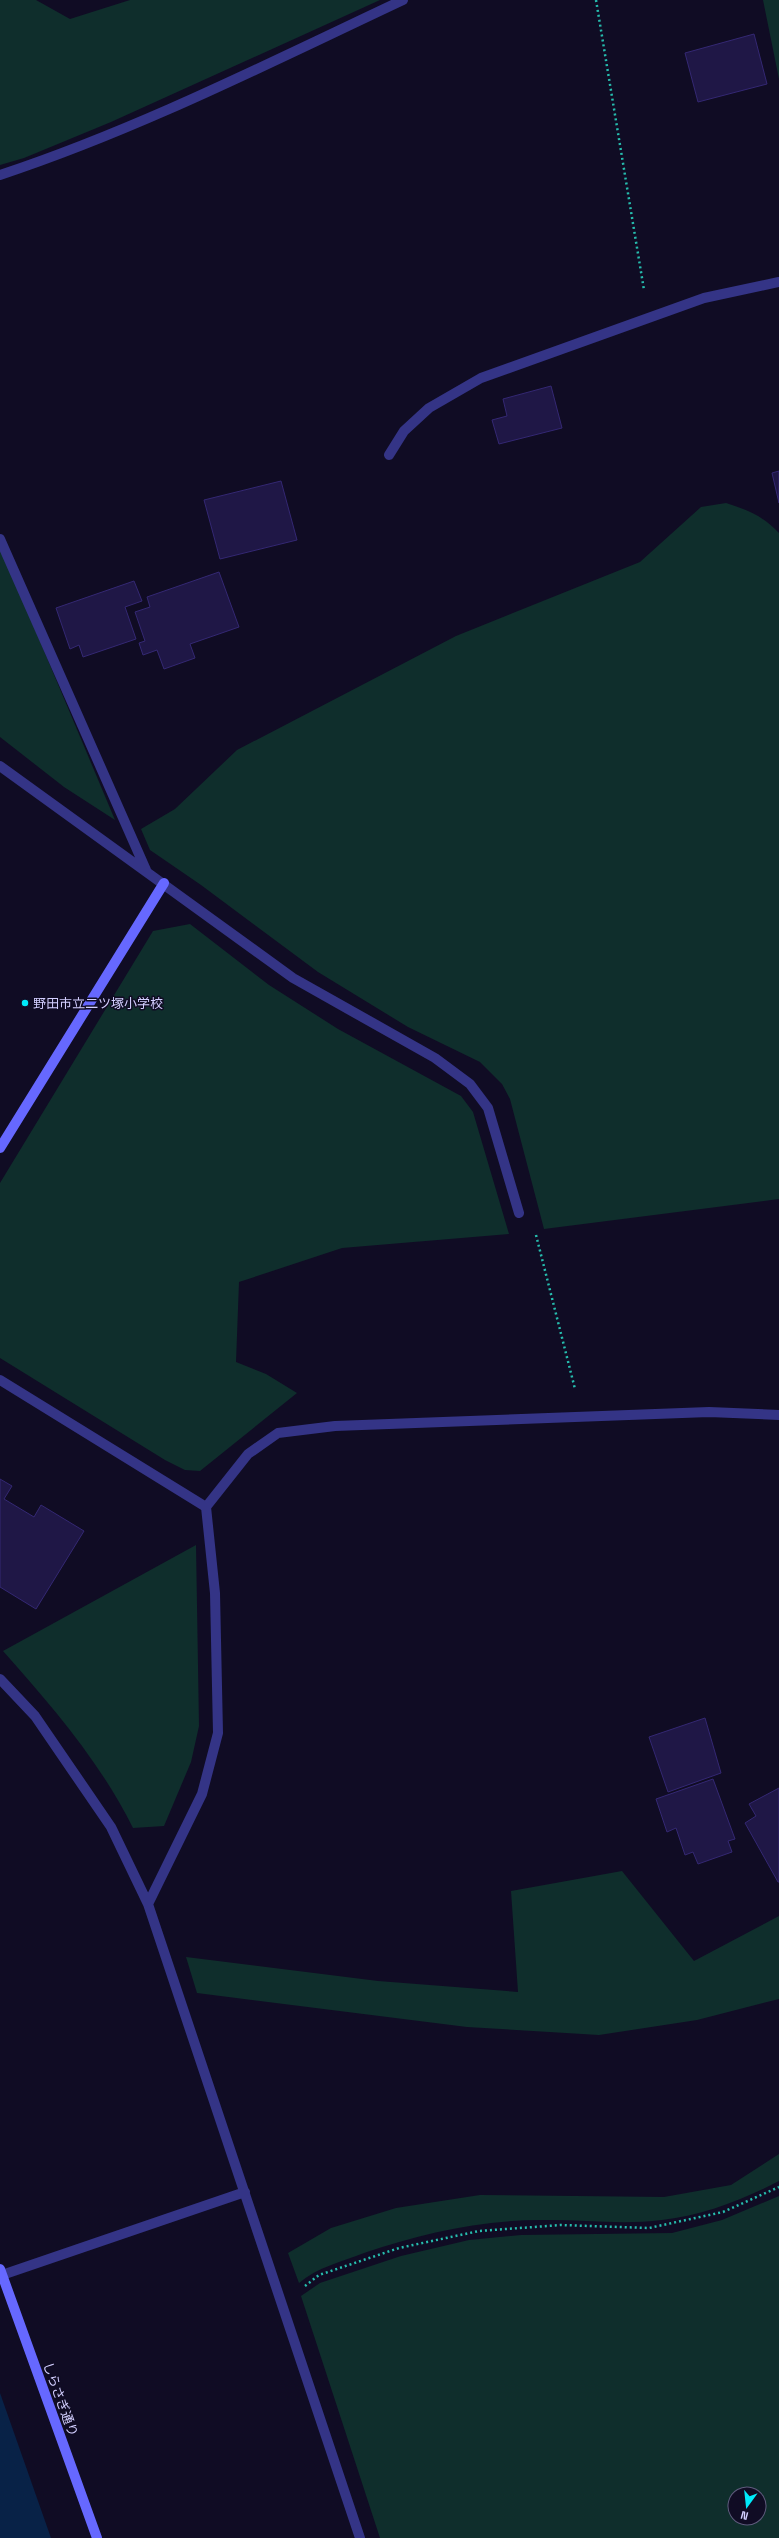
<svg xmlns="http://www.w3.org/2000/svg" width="779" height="2538" viewBox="0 0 779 2538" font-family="'Space Grotesk','Noto Sans JP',sans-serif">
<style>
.green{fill:#0f2e2c;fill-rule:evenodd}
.water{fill:#082247}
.building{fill:#1f1746;stroke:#342873}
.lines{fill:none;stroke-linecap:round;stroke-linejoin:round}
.path{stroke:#26bcad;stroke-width:2.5;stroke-dasharray:2 3;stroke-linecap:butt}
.lane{stroke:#343486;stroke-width:10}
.street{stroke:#343486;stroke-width:10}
.secondary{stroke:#6668ff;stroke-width:10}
.poi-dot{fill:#00eafa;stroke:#100c24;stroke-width:1.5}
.labels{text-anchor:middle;stroke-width:3;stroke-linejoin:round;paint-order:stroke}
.poi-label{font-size:13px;fill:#d3cfff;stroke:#100c24;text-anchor:start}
.street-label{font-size:13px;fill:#d3cfff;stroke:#100c24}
</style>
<rect width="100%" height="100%" fill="#100c24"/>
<!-- green -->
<path class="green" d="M0,0h36l34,19 60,-19h250l-269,122 -87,36 -24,7z
M763,0h16v79z
M726,503c22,7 37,13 53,30v666l-235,30 -34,-130 -8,-15 -22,-22 -72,-35 -90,-55 -117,-87 -51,-35 -9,-21 34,-20 62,-59 219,-114 184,-74 61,-55z
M0,546l115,274 -51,-33 -64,-50z
M190,924l79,61 69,44 123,67 12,16 36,122 -167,14 -103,34 -3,80 30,12 31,19 -97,78 -15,-1 -20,-10 -165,-102v-175l153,-252z
M196,1545l3,181 -8,36 -27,64 -31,2c-32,-65 -82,-123 -130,-177z
M622,1871l72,90 85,-45v83l-82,21 -98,15 -132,-8 -270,-34 -11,-36 192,24 140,11 -7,-101z
M779,2154v27c-37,19 -75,34 -117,39 -38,5 -76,0 -114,0 -63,-1 -126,13 -184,33 -23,9 -46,14 -65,30l-11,-30 43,-25 65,-20 84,-13 184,2 67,-12z
M779,2196v342h-399l-79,-242 19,-13 81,-27 68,-16 52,-5 151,-2 50,-13zM735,2494h24v24h-24z"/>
<!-- water -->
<path class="water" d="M0,2393l51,145h-51z"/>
<!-- building -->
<path class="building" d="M754,34l13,50 -69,18 -13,-49z
M551,386l11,42 -63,16 -7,-24 15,-4 -4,-17z
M779,471v32l-7,-30z
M281,481l16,59 -77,19 -16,-59z
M219,572l20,55 -49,17 5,14 -31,11 -7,-19 -14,5 -4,-12 6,-2 -10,-29 15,-5 -3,-10z
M134,581l8,20 -17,6 11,32 -53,18 -4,-12 -9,4 -14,-41z
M0,1479l12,7 -8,13 30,18 7,-12 43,26 -48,78 -36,-22z
M705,1718l16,55 -53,19 -19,-55z
M713,1779l22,60 -7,2 4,11 -34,12 -5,-12 -8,3 -9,-27 -9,4 -11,-33z
M779,1788v94h-1l-33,-59 11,-7 -7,-12z"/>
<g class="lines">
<!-- path -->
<path class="path" d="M596,0l48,290
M536,1235l39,154
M305,2286l14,-11 80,-27 80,-17 82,-6 88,3 74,-16 56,-25"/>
<!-- lane -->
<path class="lane" d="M389,455l15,-24 25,-23 52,-30 223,-80 75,-16"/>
<!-- street -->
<path class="street" d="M0,175c139,-46 271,-113 403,-175
M0,539l146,331
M0,766l293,212 142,80 35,26 18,24 31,105
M0,1380l206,127
M0,1679l35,37 76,111 37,77 212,634
M148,1904l54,-110 16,-61 -3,-140 -9,-86 42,-53 30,-21 57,-7 374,-14 70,3
M2,2275l243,-83"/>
<!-- secondary -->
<path class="secondary" d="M0,1148l164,-265
M0,2269l97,269"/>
</g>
<!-- markers -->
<circle class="poi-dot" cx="25" cy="1003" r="4"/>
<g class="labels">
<!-- poi labels -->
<g class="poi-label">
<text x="33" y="1008">野田市立二ツ塚小学校</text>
</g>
<!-- street labels -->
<g class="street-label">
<text transform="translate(61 2399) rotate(70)" y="5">しらさぎ通り</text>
</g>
</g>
<!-- north arrow -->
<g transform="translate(747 2506) rotate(195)"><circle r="19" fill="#100c24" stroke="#5e5a7c"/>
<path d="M0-3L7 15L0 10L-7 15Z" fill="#00eafa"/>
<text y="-6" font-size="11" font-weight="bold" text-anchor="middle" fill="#d3cfff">N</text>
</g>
</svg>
